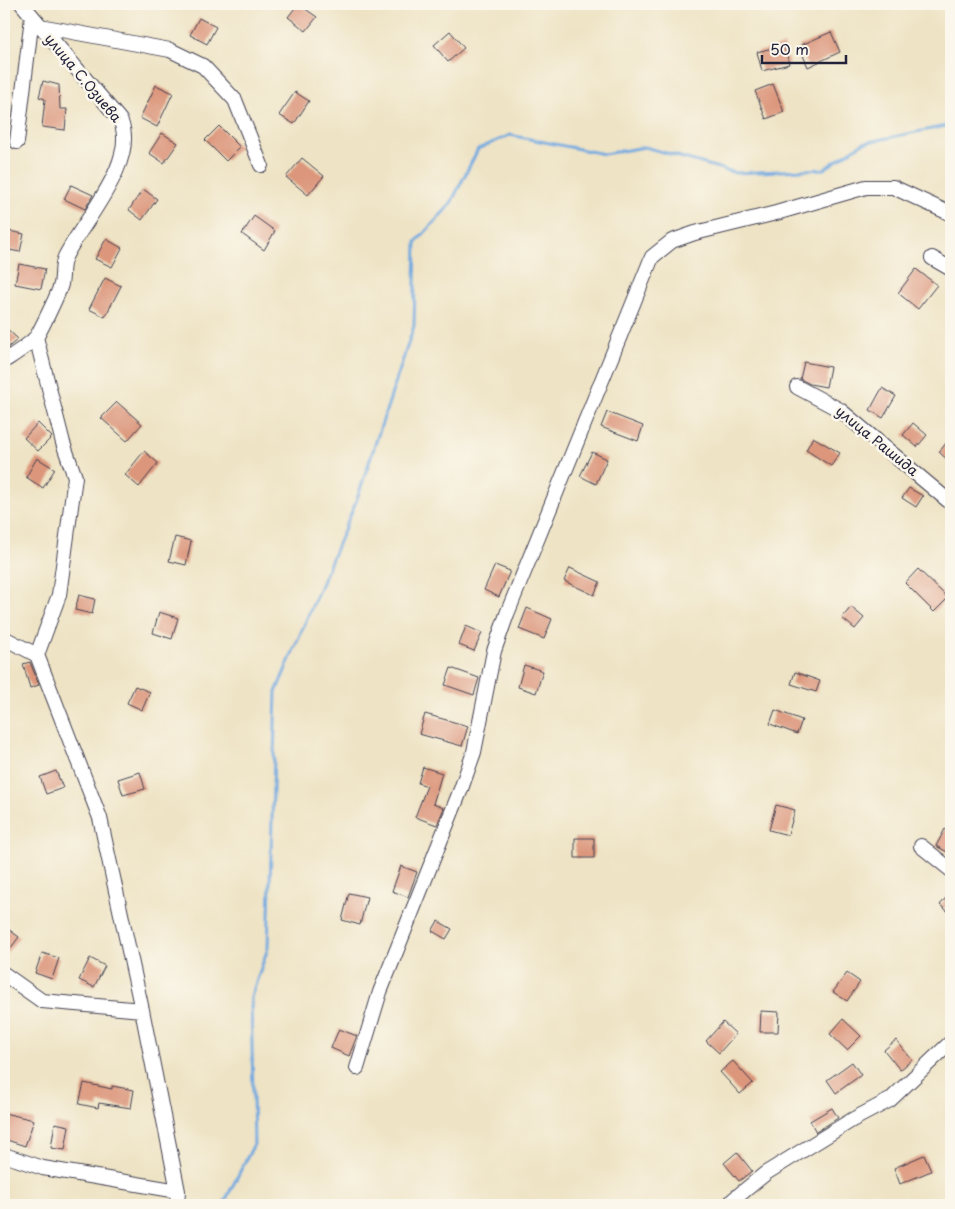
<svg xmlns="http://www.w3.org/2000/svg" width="955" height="1209" viewBox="0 0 955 1209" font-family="'Playpen Sans',sans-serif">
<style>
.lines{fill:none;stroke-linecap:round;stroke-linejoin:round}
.stream{stroke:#71a9e0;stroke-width:3}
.building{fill:#dc967b}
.street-casing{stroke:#413f50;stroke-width:16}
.street{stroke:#fff;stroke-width:14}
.labels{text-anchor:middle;stroke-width:5;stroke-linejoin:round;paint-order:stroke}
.street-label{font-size:14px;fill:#22223b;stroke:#fbf7ec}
</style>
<rect width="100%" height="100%" fill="#fbf7ec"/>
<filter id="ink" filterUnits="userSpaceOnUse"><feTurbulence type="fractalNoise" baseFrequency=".02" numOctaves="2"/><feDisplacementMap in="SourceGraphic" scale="10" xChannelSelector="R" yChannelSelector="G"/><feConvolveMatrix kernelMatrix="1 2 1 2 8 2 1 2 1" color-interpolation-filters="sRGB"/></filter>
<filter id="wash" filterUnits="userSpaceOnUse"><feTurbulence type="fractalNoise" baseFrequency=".0096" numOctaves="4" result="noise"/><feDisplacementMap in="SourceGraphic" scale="20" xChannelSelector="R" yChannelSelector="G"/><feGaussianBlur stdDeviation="1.12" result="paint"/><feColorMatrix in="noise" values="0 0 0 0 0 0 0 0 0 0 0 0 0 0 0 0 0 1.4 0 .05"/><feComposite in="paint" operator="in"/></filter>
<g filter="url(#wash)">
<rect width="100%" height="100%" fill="#eee3c4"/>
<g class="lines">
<!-- stream -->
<path class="stream" d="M223,1205l31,-61 -3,-147 17,-49 8,-256 81,-193 57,-173 2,-84 34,-37 28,-56 32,-14 94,19 41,-7 91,26 88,-4 39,-26 88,-18"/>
</g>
<g id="blocks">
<!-- building -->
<path class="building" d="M298,4l19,13 -11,14 -18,-14z
M199,18l17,9 -9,17 -17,-9z
M450,31l14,17 -16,14 -14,-17z
M831,32l9,20 -32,15 -9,-21z
M784,45l5,19 -27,7 -5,-19z
M43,81l16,4 1,24h7l-2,21 -23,-3 3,-28 -6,-2z
M773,84l11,28 -18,7 -11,-28z
M156,85l17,8 -16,34 -17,-9z
M295,92l14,9 -15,23 -15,-9z
M219,126l21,21 -14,14 -21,-21z
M162,133l16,10 -14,20 -15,-10z
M302,158l22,18 -16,19 -22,-18z
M71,185l22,10 -8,14 -21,-10z
M143,189l14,10 -15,21 -13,-10z
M254,216l21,15 -11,19 -22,-16z
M4,230l20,4 -4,18 -16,-3z
M106,239l16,9 -10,19 -17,-8z
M19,264l26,5 -4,20 -26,-5z
M916,269l21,16 -19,24 -20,-16z
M105,278l16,8 -16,31 -16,-8z
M4,326l14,13 -14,12z
M804,362l26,5 -4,20 -16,-3 -10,-5z
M882,388l14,8 -13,22 -13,-8z
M117,402l25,22 -15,17 -26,-23z
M607,412l36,14 -5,15 -37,-14z
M38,423l14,14 -14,14 -14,-13z
M913,423l14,12 -10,12 -14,-12z
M813,437l27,16 -9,13 -25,-16z
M951,437v26l-12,-11z
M144,451l14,12 -19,24 -14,-12z
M592,452l15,7 -11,25 -16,-8z
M37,458l18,11 -12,19 -17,-11z
M909,488l14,8 -7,11 -14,-9z
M175,537l16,4 -5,24 -17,-4z
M495,565l15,6 -11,26 -15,-7z
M570,568l30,14 -6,13 -30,-14z
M918,569l30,29 -14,14 -29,-29z
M79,595l16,4 -3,15 -17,-4z
M851,607l13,11 -9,11 -13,-11z
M527,608l25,11 -8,20 -25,-10z
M159,612l19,6 -6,21 -19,-6z
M466,626l16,7 -8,18 -15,-6z
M30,662l9,23 -9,3 -7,-24z
M524,665l19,6 -7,22 -18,-6z
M451,668l28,10 -5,17 -29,-10z
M795,672l25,9 -4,11 -25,-8z
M135,686l15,6 -8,18 -15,-7z
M775,710l27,10 -5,14 -27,-10z
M425,714l43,12 -6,20 -43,-12z
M423,767l19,6 -9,31 11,4 -7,17 -22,-8 12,-31 -9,-3z
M56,771l7,17 -17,6 -6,-17z
M140,772l5,17 -22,6 -5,-16z
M776,805l19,5 -7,25 -19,-5z
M945,829l6,4v21l-15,-8z
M575,838h19v20h-19z
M401,866l16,6 -9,25 -16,-6z
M951,892v22l-11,-9z
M349,893l18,4 -7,28 -18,-5z
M438,921l14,8 -6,10 -14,-8z
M4,926l15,11 -15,20z
M42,953l17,5 -7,21 -17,-6z
M90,958l15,8 -11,21 -15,-7z
M847,973l13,9 -13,19 -14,-9z
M761,1011l18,1 -1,20h-18z
M843,1019l18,17 -14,14 -17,-16z
M723,1022l13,12 -17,19 -13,-12z
M339,1029l18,7 -8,20 -18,-8z
M896,1040l16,20 -12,10 -16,-20z
M733,1061l20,22 -13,11 -20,-22z
M852,1062l9,13 -25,18 -9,-13z
M84,1083l28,6v-3l22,4 -3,18 -32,-5 -1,5 -19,-4z
M832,1108l6,10 -22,14 -6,-11z
M4,1113l30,7 -9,26 -21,-7z
M55,1123l14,3 -4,24 -14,-2z
M737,1152l15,19 -13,10 -15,-18z
M924,1155l7,16 -31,13 -6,-16z"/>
</g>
</g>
<g filter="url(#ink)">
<use href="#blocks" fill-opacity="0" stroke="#413f50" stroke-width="1"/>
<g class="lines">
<!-- street casing -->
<g class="street-casing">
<path id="street" d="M40,26l130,24 33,16 32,34 26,65
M17,142l15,-125
M932,258l19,11
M36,337l27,106 12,34 -16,118 -22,60 63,163 42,192 36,181 -1,14
M4,361c9,-6 27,-17 33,-25 5,-9 22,-43 24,-52 2,-9 0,-19 4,-27 17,-35 75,-97 55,-137l-98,-116
M797,387l43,23 111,93
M4,638l33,17
M921,846l30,24
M4,974l38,27 100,9
M357,1068l23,-76 81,-203 13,-37 20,-101 13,-37 145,-357 20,-16 23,-8 81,-20 90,-26h27l58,27
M4,1155l39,13 135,23
M729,1205l4,-5 33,-27 86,-53 38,-20 61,-58"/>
</g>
<!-- street -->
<use href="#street" class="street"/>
</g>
</g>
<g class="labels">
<!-- street labels -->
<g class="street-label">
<text transform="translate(83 78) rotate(50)" y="5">улица С.Озиева</text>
<text transform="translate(877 441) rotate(39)" y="5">улица Рашида</text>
</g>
</g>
<!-- margin -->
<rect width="955" height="1209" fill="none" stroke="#fbf7ec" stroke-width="20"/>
<!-- scale -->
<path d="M762 55v8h84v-8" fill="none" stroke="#22223b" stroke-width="2.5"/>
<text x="770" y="55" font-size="15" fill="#22223b" stroke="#fbf7ec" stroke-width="4" paint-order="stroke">50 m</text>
</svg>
